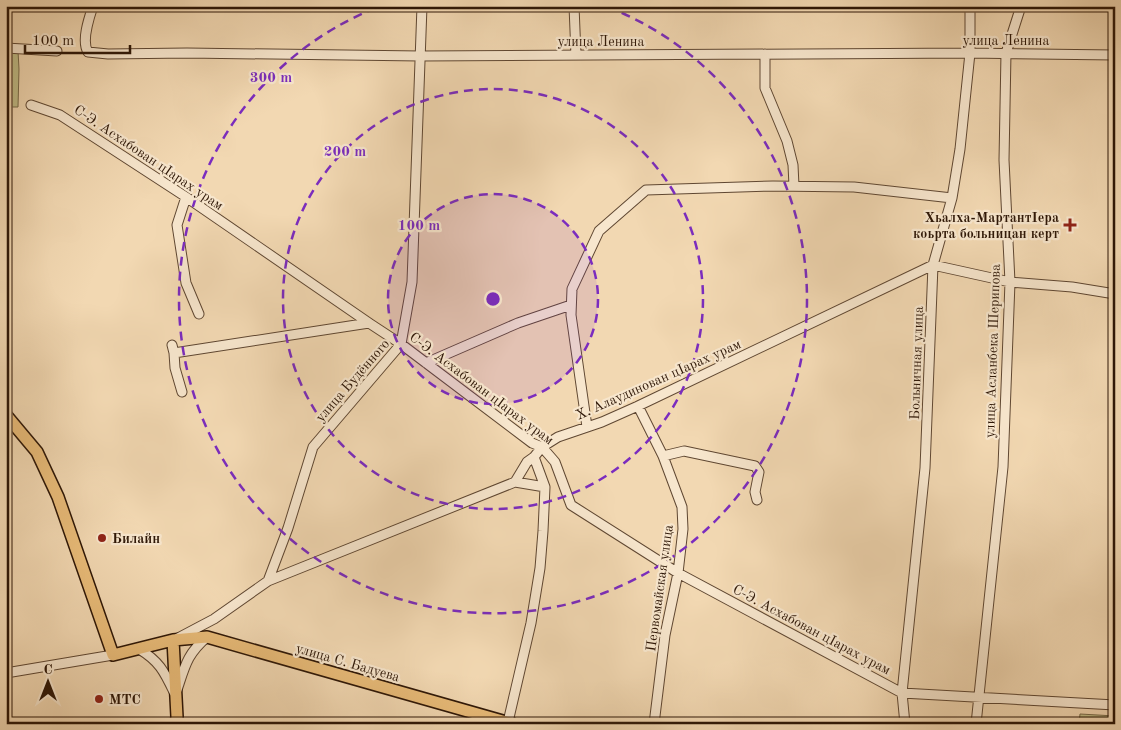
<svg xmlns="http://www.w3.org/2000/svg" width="1121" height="730" viewBox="0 0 1121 730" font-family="'Old Standard TT',serif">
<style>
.green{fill:#c0bd88;stroke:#776a48}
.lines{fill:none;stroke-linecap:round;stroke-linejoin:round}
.minor-casing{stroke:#5f4732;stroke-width:11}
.major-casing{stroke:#2e1707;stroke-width:14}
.minor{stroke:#f7e6cd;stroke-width:9}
.major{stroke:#e9bc79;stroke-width:11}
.ring{fill:none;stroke:#7b2cbf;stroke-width:2.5;stroke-dasharray:9 6}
.poi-dot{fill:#8f2418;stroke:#f7e6cd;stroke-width:2}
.labels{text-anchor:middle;stroke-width:4.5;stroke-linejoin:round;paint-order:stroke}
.street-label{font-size:14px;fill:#2e1707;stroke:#f7e6cd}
.poi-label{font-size:14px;font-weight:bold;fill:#2e1707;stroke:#f7e6cd;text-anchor:start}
.centre{fill:#7b2cbf;stroke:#f7e6cd;stroke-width:2.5}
.ring-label{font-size:15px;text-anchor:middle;font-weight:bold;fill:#7b2cbf;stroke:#f7e6cd;stroke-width:4.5;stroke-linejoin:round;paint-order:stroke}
</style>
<rect width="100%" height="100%" fill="#f2d8b2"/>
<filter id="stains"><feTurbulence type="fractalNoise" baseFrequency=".004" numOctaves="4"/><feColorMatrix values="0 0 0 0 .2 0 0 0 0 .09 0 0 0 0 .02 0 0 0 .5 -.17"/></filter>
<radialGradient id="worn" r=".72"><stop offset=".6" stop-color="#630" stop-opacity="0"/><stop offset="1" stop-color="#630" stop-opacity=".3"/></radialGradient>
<!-- green -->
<path class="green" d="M6,50l12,1 1,18 -1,38h-12z
M1080,714l35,2v8h-36z"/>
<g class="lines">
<!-- minor casing -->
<g class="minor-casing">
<path id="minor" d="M93,6c-4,12 -12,35 -5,46l20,2 79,-1 233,3 550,-3 145,2
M574,6l2,49
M6,48l51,3
M765,54v34l22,53 6,24 1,21
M31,105l29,10 126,82 183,126 32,21 131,99 10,4 13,15 16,43 107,68 224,120 213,12
M186,197l-9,28 9,58 13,31
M172,345l2,8 195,-30
M174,353l1,15 7,24
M426,363l92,-40 53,-18
M638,406l25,50 19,51 1,22 -5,44 -13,62 -11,89
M587,427l-16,-112 1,-26 27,-58 47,-41 127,-4 81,1 98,11
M663,456l21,-5 71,15 4,6 -4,20 2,8
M515,482l30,5
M268,581l20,-53 25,-81 88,-103 11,-62 10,-276
M178,638l36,-19 54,-38 247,-99 12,-20 7,-5 8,-10 16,-10 44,-15 36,-16 295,-141 77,17 62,5 43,7
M139,649c20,12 25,22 35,43
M6,673l107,-18
M177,690c8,-24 10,-36 30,-53
M508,722l23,-99 9,-55 3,-37 2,-44 -11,-30
M905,724l-3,-31 23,-225 8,-203 19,-67 8,-49 10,-96v-47
M976,724l27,-257 7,-185 -6,-122 2,-107 15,-47"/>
</g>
<!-- major casing -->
<g class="major-casing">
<path id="major" d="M6,415l31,37 21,45 55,158 60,-15 34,-3 306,87
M173,640l4,77 -1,7"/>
</g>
<!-- minor -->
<use href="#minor" class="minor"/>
<!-- major -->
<use href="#major" class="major"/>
</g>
<!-- distance rings -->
<circle cx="493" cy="299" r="105" fill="#7b2cbf" fill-opacity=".12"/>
<g class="ring">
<circle cx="493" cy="299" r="105"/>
<circle cx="493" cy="299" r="210"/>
<path d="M608 7A314 314 0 1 1 378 7"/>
</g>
<!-- markers -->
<g class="poi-dot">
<path d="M1067.5 217.5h5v5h5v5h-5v5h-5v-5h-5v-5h5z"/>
<circle cx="102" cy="538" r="5"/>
<circle cx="99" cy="699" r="5"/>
</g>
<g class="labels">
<!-- street labels -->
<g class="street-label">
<text x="1006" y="45">улица Ленина</text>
<text x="601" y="46">улица Ленина</text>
<text transform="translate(149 157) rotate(34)" y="5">С-Э. Асхабован цIарах урам</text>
<text transform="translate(992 351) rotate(-88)" y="5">улица Асланбека Шерипова</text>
<text transform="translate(916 363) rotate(-88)" y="5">Больничная улица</text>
<text transform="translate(658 379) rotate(-24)" y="5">Х. Алаудинован цIарах урам</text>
<text transform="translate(352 380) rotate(-49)" y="5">улица Будённого</text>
<text transform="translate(482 388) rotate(37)" y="5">С-Э. Асхабован цIарах урам</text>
<text transform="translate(659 588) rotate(-82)" y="5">Первомайская улица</text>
<text transform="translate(812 629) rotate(28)" y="5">С-Э. Асхабован цIарах урам</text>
<text transform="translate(348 662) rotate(16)" y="5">улица С. Бадуева</text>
</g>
<!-- poi labels -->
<g class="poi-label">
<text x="1059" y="222" text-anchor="end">Хьалха-МартантIера<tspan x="1059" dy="16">коьрта больницан керт</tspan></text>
<text x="112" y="543">Билайн</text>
<text x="109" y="704">МТС</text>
</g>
</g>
<circle cx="493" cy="299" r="8" class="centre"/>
<g class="ring-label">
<text x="271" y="82">300 m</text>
<text x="345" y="156">200 m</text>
<text x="419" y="230">100 m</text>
</g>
<!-- margin -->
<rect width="1121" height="730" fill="none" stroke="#f2d8b2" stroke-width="25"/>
<rect x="8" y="8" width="1106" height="715" fill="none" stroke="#2e1707" stroke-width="2.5"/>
<rect x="12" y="12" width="1096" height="705" fill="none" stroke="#2e1707"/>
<!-- north arrow -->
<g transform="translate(48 682)" stroke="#f7e6cd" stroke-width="4" paint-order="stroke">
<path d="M0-4L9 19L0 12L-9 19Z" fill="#2e1707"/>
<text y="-8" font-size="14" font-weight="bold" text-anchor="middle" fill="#2e1707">С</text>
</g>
<!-- scale -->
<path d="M25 45v8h105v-8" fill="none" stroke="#2e1707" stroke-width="2.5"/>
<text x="32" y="45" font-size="15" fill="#2e1707" stroke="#f7e6cd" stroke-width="4" paint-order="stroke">100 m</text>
<rect width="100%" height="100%" filter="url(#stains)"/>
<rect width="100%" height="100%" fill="url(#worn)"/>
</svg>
